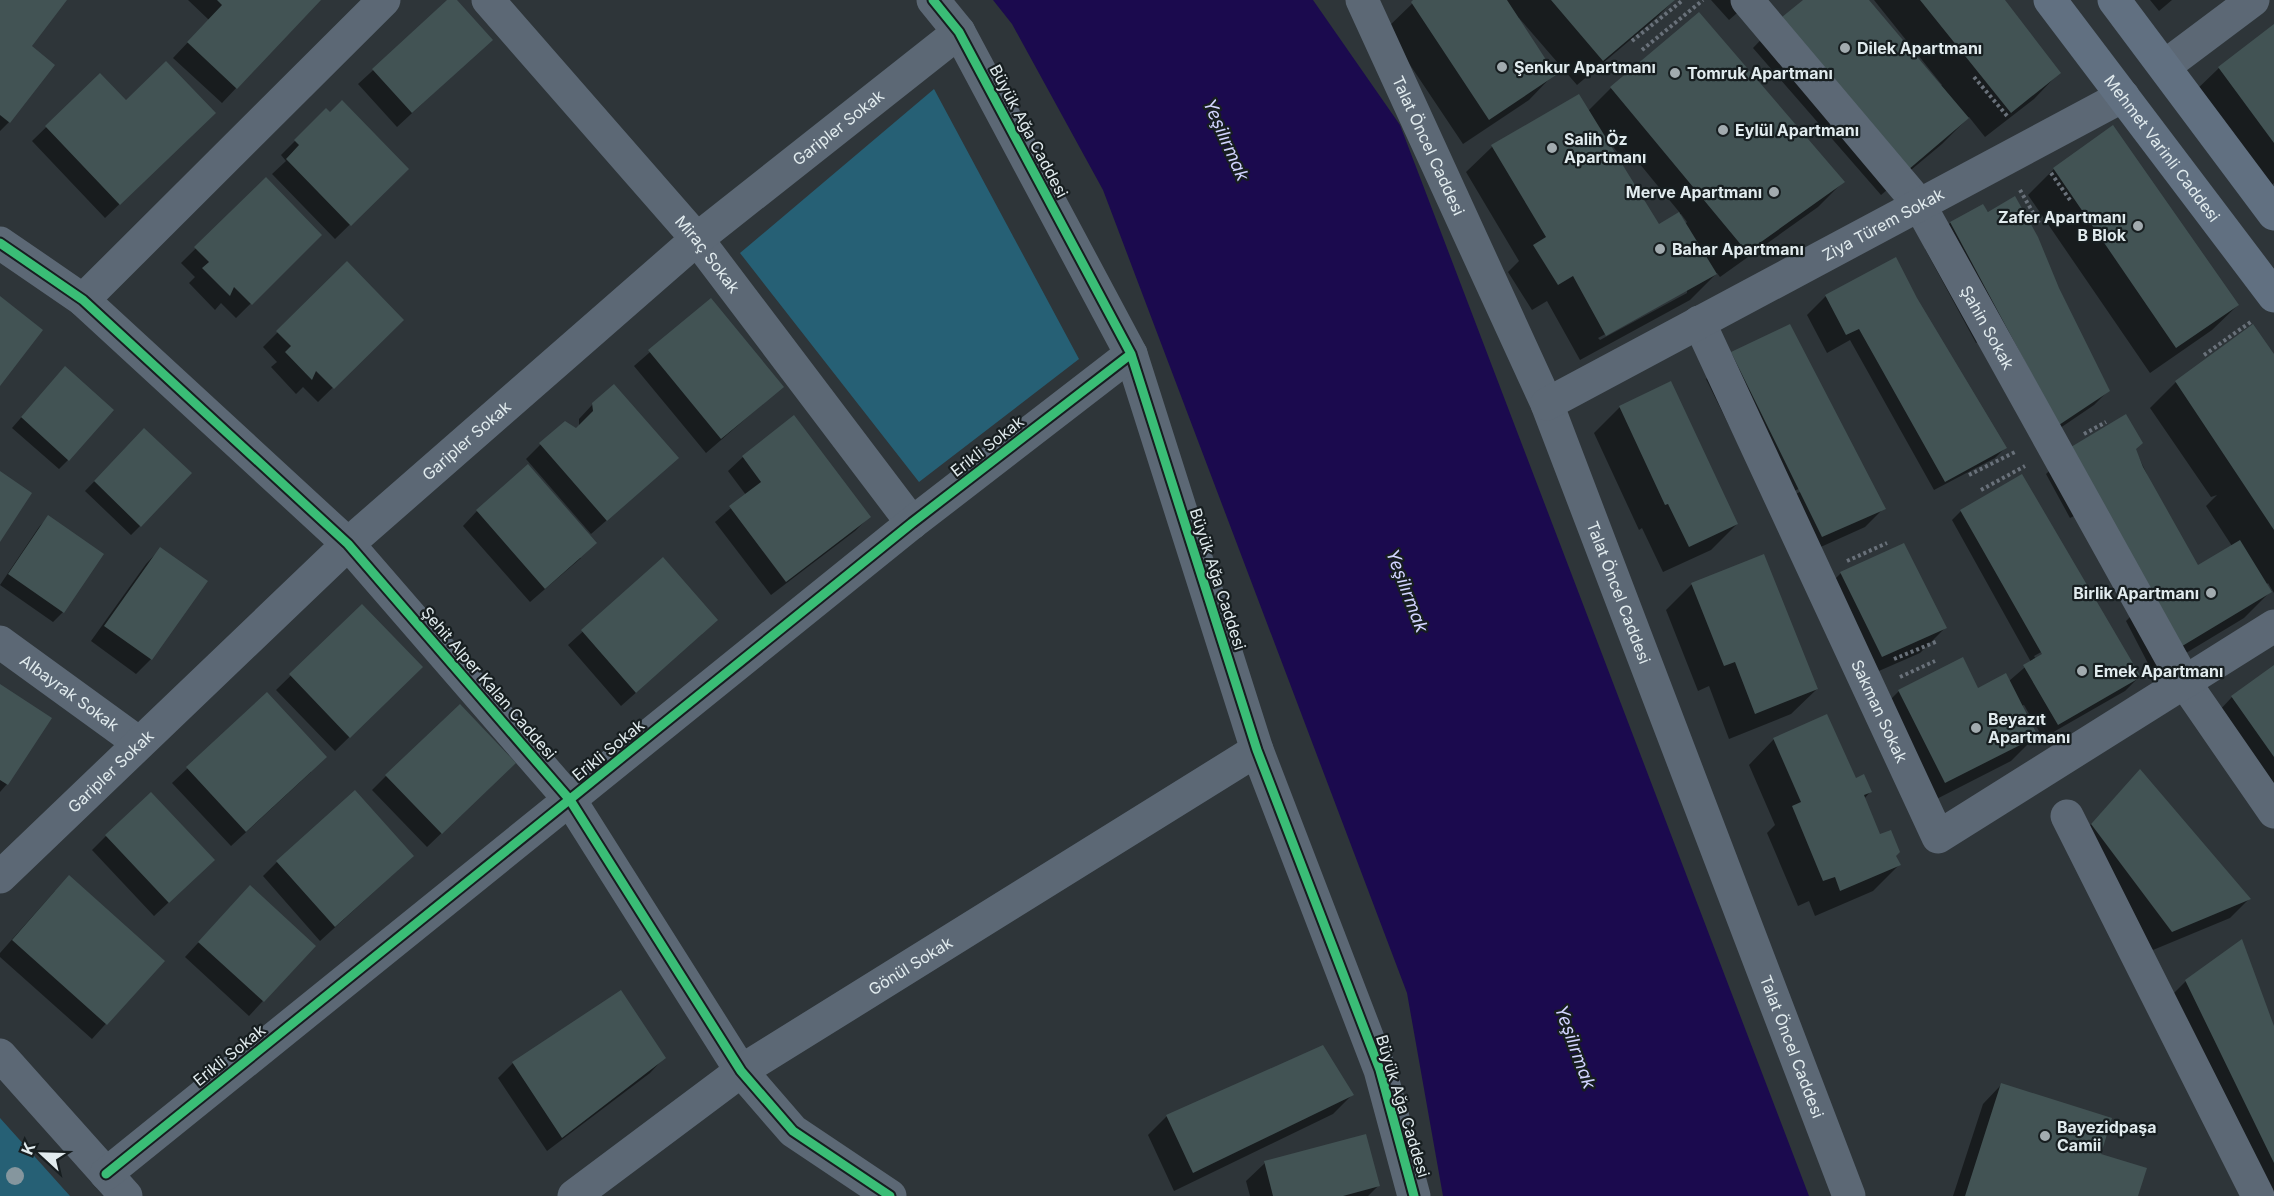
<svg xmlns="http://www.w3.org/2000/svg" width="2274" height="1196" viewBox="0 0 2274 1196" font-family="Inter,sans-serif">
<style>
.green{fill:#266075}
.water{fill:#1b0a4e}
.shadow{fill:#0007;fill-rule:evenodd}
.building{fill:#425354}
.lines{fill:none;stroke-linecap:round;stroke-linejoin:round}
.path{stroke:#69717a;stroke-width:4;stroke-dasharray:3 3;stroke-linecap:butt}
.minor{stroke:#5c6875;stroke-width:33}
.major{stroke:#617081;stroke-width:33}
.cycleway-casing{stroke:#171e20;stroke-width:13}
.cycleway{stroke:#3abd76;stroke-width:9}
.tree{fill:#85969e}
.poi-dot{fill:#a2abaf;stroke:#171e20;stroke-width:2}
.labels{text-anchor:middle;stroke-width:4.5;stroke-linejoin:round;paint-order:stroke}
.poi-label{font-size:16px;font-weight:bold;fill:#e1ebee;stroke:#171e20;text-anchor:start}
.street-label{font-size:16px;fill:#e1ebee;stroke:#171e20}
.water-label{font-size:18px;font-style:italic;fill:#d2d4ff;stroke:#171e20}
</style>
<rect width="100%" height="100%" fill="#2e3539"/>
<!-- green -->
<path class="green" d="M934,89l145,270 -160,123 -179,-229z
M0,1118l70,78h-70z"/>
<!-- water -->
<path class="water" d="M993,0h320l87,125 409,1071h-366l-36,-203 -304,-803 -91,-166z"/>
<!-- shadow -->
<path class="shadow" d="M0,0h65l-36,47 -20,75 -9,9z
M188,0h130v1l-96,102 -49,-45 36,-38z
M450,0h5l21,54 -79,73 -39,-43z
M1416,0h258l-19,19 -78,66 -58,-67 -1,1 36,55 -25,26 -66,44 -77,-115z
M1711,0h41l-23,20z
M1806,0h61l73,86 2,-1 -68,-85h129l56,73 -25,26 -49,38 -16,-20 -27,27 -61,51 -128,-147 25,-26z
M2150,0h22l-13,11z
M2274,26v157l-9,8 -72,-98 26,-25z
M100,75l26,27 74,25 -95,91 -73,-77z
M1611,88l232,94 -25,25 -98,70 -3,-4 -27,27 -110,60 -33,-59 -15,9 -24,-38 11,-11 -53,-89 26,-25 96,-36zM1610,143l13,16 7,-7 50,61 -21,13 -51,-82zM1681,214l6,8 -2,2 -6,-9zM1687,289v4l-87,47 -2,-2z
M326,110l81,59 -72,70 -63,-65 14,-13 -5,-6z
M2054,169l184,136 -26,25 -62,43 -122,-178z
M266,179l54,56 -84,83 -15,-15 -6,7 -26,-27 6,-6 -14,-14z
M1983,206l74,83 51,102 -14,14 -50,34 -55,-103 -13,7 -51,-94 25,-26z
M1896,259l20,40 89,149 -10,10 -61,32 -84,-150 -23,13 -20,-38 19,-19z
M347,263l55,57 -84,82 -15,-15 -7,7 -25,-27 6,-5 -14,-15z
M710,300l72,87 -76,66 -72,-87z
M2253,326l21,31v236l-6,-10 -2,2 4,7 -26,26 -91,55 -27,-52 6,-6 -54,-101 -8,4 -24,-44 26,-25h63l57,121 40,-24 -26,-40 11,-11 -6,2 -61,-89 26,-26z
M1732,354l152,154 -19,19 -62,28 -30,-40 -67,-136zM1830,475v4l-37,16 -1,-3z
M56,378l12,82 -9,9 -47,-41z
M1670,383l67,141 -26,26 -48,22 -21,-44 -3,2 -45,-97 26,-26z
M593,404l69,68 -71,62 -65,-75 14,-14 36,-16 3,-2v-8z
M794,418l75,99 -14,14 -84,64 -56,-73 31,-27 -18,-24 15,-14z
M144,430l-4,96 -9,9 -46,-44z
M2021,476l118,201 -14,14 -82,47 -19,-33 -3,1 15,30 -25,25 -92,47 -31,-61 7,-7 -15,-30 19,-19 63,-32 15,30 29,-14 3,6 22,-19 -79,-142 9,-9zM2095,622v3l-59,34 -2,-3z
M477,511l104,47 -51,44 -67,-76z
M48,517l15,95 -10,10 -53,-37 39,-58z
M1903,545l42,83 -25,25 -64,28 -41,-82 26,-26z
M160,549l46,33 -55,77 -15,15 -45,-33 55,-77z
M1764,556l53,133 -26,25 -62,25 -20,-53 -11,5 -32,-81 25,-25z
M663,559l39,75 -81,72 -53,-61z
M362,606l59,61 -86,84 -59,-61z
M2274,667v125l-56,-80 14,-15z
M0,686l7,98 -7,8z
M267,694l44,78 -80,74 -59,-63z
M1774,739l81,41 15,12 -6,7 16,37 15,20 4,9 -26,26 -58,25 -6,-15 -11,5 -31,-73 8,-8 -26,-60z
M386,776l114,1 -73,70 -55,-57z
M2122,790l127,109 -19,19 -77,32 -80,-106z
M106,836l93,38 -45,42 -62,-66z
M277,862l121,8 -78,71 -57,-65z
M55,891l108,70 -71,78 -92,-82v-4z
M236,902l78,44 -65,70 -64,-59z
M2186,981l88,49v166l-113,-190z
M664,1058l-14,15 -103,78 -49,-73 15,-15z
M2001,1085l98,70 38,41h-184l30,-92z
M1352,1095l-19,19 -159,77 -26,-56 19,-19z
M1265,1163l113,23 -10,10h-118l-4,-15z"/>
<!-- building -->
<path class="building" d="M0,0h67l-35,46 23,19 -45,58 -10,-8z
M217,0h104l-84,89 -50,-47 35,-37z
M447,0h10l36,40 -81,73 -40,-44z
M1413,0h94l49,75 -67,45 -78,-118z
M1551,0h124l-72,61z
M1803,0h66l100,118 -61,52 -131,-149z
M1920,0h85l56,73 -50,40z
M1699,12l146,170 -98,70 -137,-165z
M2274,24v119l-56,-76z
M166,61l50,52 -96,92 -75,-79 55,-53 26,27z
M1579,94l80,130 20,-12 38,62 -111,62 -33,-60 -15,9 -25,-40 13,-8 -55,-92z
M342,100l67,69 -58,57 -65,-67 13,-14 -5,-5 32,-32 4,4z
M2113,125l126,180 -63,43 -123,-180z
M266,177l56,58 -70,70 -18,-18 -4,9 -28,-28 7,-6 -15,-15z
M2015,196l23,41 21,51 51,103 -51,34 -109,-203 33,-18 5,8z
M1896,257l21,41 90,150 -62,34 -86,-153 -13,6 -21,-40z
M347,261l57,59 -70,69 -18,-18 -4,9 -27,-28 6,-6 -15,-15z
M0,296l43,34 -43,56z
M711,298l73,89 -63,52 -73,-89z
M1790,324l96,185 -64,28 -91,-185z
M2253,324l21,30v176l-99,-149z
M65,366l49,44 -45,51 -48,-44z
M1671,381l67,143 -49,23 -21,-43 -3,1 -46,-99z
M614,384l65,74 -72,63 -68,-78 26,-22 11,7 17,-17 -1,-8z
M2126,414l17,29 -7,6 7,18 55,98 42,-25 32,52 -93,56 -108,-201z
M794,415l77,102 -85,65 -57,-76 32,-24 -19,-26z
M144,428l48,45 -51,54 -47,-46z
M528,464l69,79 -52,46 -69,-79z
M0,471l32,22 -32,49z
M2022,474l119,203 -83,48 -35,-60 19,-11 -82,-144z
M48,515l56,39 -40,59 -56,-39z
M1904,543l43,85 -65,29 -42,-85z
M160,547l48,34 -56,79 -48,-34z
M1764,554l54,135 -63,25 -20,-52 -11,4 -33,-83z
M663,557l55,63 -82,73 -55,-63z
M362,604l61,63 -73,71 -61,-64z
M1963,657l15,31 28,-15 32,63 -93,47 -47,-93z
M2274,665v92l-43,-61z
M0,684l52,34 -44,67 -8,-5z
M267,692l60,65 -81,75 -60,-65z
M460,704l56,59 -74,71 -57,-59z
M1827,714l29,64 8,-4 8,18 -8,3 16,39 11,-4 9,22 -4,4 5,9 -61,26 -5,-14 -12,4 -31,-75 9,-4 -28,-64z
M2140,769l111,130 -79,33 -81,-108z
M355,790l59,66 -79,71 -59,-66z
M151,792l64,68 -46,43 -64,-68z
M69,875l96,86 -58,64 -95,-85z
M250,885l66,61 -52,56 -66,-60z
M2242,939l32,87v137l-89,-183z
M621,990l45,68 -104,80 -50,-76z
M1323,1045l31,50 -161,78 -27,-58z
M2001,1083l111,35 -11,36 46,14 -9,28h-173z
M1366,1134l14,52 -37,10h-70l-9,-35z"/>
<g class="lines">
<!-- path -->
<path class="path" d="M1632,41l51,-41
M1642,50l61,-50
M1974,77l34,40
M2051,173l19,27
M2020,190l19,33
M2204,355l48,-34
M2084,434l22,-12
M1969,475l48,-24
M1981,490l44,-24
M1847,561l40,-18
M1894,659l44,-18
M1900,677l35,-16"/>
<!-- minor -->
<g class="minor">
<path id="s1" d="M488,0l209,239 215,284"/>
<path d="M933,0l26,32 172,322 126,396 123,320 34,126"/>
<path id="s2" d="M1362,0l185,404 302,792"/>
<path id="s3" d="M1747,0l172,204 266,479 89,129"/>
<path d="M2165,66l88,-66"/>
<path d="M0,243l83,57 265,244 222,256 171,271 52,60 97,65"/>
<path d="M83,300l301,-300"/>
<path id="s4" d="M1699,322l239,515 336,-211"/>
<path id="s5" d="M1547,404l576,-308"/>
<path id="s6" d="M0,642l139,101"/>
<path d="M2067,816l191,380"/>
<path id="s7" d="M0,877l348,-333 349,-305 262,-207"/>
<path d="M0,1055l126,141"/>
<path d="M106,1174l806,-651 219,-169"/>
<path id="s8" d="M574,1196l167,-125 516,-321"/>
</g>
<!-- major -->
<g class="major">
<path id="s9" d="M2050,0l224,296"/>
<path d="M2114,0l160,214"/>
</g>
<!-- cycleway casing -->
<g class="cycleway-casing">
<path id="cycleway" d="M933,0l26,32 172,322 126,396 123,320 34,126
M0,243l83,57 265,244 222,256 171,271 52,60 97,65
M106,1174l806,-651 219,-169"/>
</g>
<!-- cycleway -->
<use href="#cycleway" class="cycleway"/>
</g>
<!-- trees -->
<circle class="tree" cx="15" cy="1176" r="9"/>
<!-- markers -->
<g class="poi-dot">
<circle cx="1845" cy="48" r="6"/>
<circle cx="1502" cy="67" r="6"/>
<circle cx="1675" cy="73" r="6"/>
<circle cx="1723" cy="130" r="6"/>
<circle cx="1552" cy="148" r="6"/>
<circle cx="1774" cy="192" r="6"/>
<circle cx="2138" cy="226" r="6"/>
<circle cx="1660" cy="249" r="6"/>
<circle cx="2211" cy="593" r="6"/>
<circle cx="2082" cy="671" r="6"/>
<circle cx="1976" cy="728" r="6"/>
<circle cx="2045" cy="1136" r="6"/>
</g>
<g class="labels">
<!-- poi labels -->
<g class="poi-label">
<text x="1857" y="54">Dilek Apartmanı</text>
<text x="1514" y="73">Şenkur Apartmanı</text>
<text x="1687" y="79">Tomruk Apartmanı</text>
<text x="1735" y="136">Eylül Apartmanı</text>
<text x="1564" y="145">Salih Öz<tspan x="1564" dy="18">Apartmanı</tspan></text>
<text x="1762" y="198" text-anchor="end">Merve Apartmanı</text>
<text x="2126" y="223" text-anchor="end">Zafer Apartmanı<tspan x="2126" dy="18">B Blok</tspan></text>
<text x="1672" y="255">Bahar Apartmanı</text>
<text x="2199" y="599" text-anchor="end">Birlik Apartmanı</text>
<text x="2094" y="677">Emek Apartmanı</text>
<text x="1988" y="725">Beyazıt<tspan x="1988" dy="18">Apartmanı</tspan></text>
<text x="2057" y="1133">Bayezidpaşa<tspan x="2057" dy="18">Camii</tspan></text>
</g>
<!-- street labels -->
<g class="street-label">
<text dy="6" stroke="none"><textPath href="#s7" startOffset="1125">Garipler Sokak</textPath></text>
<text transform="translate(1029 131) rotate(62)" y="6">Büyük Ağa Caddesi</text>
<text dy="6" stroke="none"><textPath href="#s2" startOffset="160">Talat Öncel Caddesi</textPath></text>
<text dy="6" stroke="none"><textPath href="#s9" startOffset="186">Mehmet Varinli Caddesi</textPath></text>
<text dy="6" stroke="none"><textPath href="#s5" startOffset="381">Ziya Türem Sokak</textPath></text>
<text dy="6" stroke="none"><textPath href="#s1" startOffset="336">Miraç Sokak</textPath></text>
<text dy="6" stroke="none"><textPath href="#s3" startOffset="408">Şahin Sokak</textPath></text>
<text dy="6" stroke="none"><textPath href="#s7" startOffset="639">Garipler Sokak</textPath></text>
<text transform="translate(987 446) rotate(-38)" y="6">Erikli Sokak</text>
<text transform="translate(1218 579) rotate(72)" y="6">Büyük Ağa Caddesi</text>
<text dy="6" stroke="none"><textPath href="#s2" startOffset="646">Talat Öncel Caddesi</textPath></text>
<text transform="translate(489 683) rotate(49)" y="6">Şehit Alper Kalan Caddesi</text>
<text dy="6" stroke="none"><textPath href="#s6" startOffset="86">Albayrak Sokak</textPath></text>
<text dy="6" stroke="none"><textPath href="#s4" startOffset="429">Sakman Sokak</textPath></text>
<text transform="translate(608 750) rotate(-39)" y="6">Erikli Sokak</text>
<text dy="6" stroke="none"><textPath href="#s7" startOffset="153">Garipler Sokak</textPath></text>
<text dy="6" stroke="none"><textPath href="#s8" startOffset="408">Gönül Sokak</textPath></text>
<text dy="6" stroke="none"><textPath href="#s2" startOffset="1132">Talat Öncel Caddesi</textPath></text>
<text transform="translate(229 1055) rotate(-39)" y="6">Erikli Sokak</text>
<text transform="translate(1403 1106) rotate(73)" y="6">Büyük Ağa Caddesi</text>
</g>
<!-- water labels -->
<g class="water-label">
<text transform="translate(1226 140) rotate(66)" y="6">Yeşilırmak</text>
<text transform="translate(1407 591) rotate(69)" y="6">Yeşilırmak</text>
<text transform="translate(1575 1047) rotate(70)" y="6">Yeşilırmak</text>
</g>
</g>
<!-- north arrow -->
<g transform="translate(42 1154) rotate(292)" stroke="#171e20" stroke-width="4.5" paint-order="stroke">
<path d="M0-4.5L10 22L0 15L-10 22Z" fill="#e1ebee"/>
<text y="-9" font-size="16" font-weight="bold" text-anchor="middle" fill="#e1ebee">K</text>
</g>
</svg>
